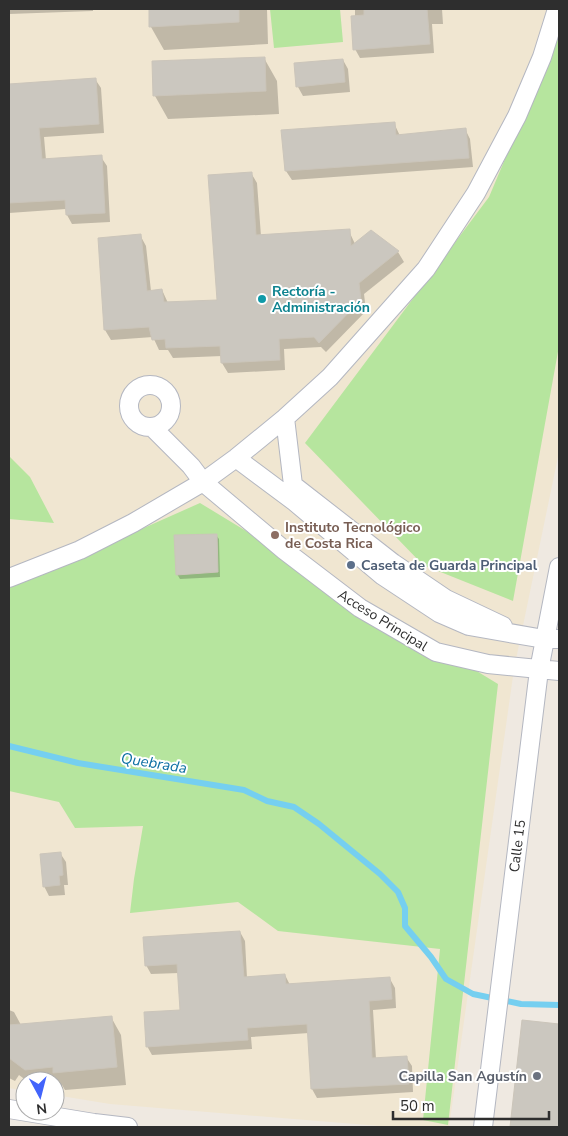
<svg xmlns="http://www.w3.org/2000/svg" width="568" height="1136" viewBox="0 0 568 1136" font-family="'Nunito Sans',sans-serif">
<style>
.education{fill:#f0e6d1}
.green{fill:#b6e59e}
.shadow{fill:#0003}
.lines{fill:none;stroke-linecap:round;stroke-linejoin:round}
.stream{stroke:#75cff0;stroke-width:6}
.building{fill:#cbc7bf;stroke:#cbc5ba}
.street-casing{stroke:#b4b7c1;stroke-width:20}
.street{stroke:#fff;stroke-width:18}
.culture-dot{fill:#0f9aa8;stroke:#fff;stroke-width:2}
.education-dot{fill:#8d6e63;stroke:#fff;stroke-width:2}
.service-dot{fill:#5c6f8a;stroke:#fff;stroke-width:2}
.worship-dot{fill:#6b7280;stroke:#fff;stroke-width:2}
.labels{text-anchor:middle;stroke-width:4;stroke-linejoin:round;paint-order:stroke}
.culture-label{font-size:14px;font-weight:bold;fill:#0d838f;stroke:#fff;text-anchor:start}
.education-label{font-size:14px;font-weight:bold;fill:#785e54;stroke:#fff;text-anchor:start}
.service-label{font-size:14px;font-weight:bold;fill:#4e5e75;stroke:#fff;text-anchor:start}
.street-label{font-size:14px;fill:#2e2e2e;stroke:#fff}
.worship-label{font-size:14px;font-weight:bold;fill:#5b616d;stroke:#fff;text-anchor:end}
.water-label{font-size:15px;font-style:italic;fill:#0d6fa3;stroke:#fff}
</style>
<rect width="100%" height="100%" fill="#efe9e1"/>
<!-- education -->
<path class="education" d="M9,9h550v443l-45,217 -65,458h-57l-282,-23 -55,-9v-14h-30v10l-16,-3z"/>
<!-- green -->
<path class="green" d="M270,9h70l3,33 -69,6z
M559,31v315l-46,255 -90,-36 -118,-122 184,-246z
M9,456l21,21 24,46 -45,-4z
M200,503l298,181 -50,441 -25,-5 17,-171 -162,-18 -40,-29 -108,11 4,-34 9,-53 -68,2 -16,-26 -50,-11v-203z"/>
<!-- shadow -->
<path class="shadow" d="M9,9h84v2l-84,3z
M150,9h117l1,35 -104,6 -13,-23z
M355,9h87l1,15h-11l2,29 -74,5 -5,-9z
M264,58l13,23 2,33 -111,5 -13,-23z
M343,60l5,9 2,23 -47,4 -5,-9z
M95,79l6,9 3,45 -60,4 2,23 55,-3 6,9 3,56 -38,2 -5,-9 -1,-6 -57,4v-128z
M394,123l6,13 65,-7 5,10 3,28 -181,13 -6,-9 -4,-40z
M251,173l6,10 4,53 88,-5 6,13 16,-13 27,21 6,10 -40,32 2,17 -40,41 -5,-5 -37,2 1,21 -57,3 -6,-10v-7l-49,2 -5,-8h-9l-6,-13 -42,3 -6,-10 35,-95 6,11 5,45 11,-1 6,13 50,-2z
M216,535l3,4 1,38 -40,2 -3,-5z
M60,853l6,9 2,23h-4l1,10 -16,1 -5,-10z
M240,932l5,9 2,37 38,-3 5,10 100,-6 5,9 1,20 -23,2 3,49 30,-2 6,9 1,26 -96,6 -5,-9 -3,-56 -58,4 1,12 -100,6 -5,-9 34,-35 -2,-38 -28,1 -5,-9z
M9,1010l5,2 7,13 90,-8 10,18 5,50 -61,5 -3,-5 -7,1v-5h-28l-8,-6 -4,6 -6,-3z
M523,1021l36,4v102h-48z"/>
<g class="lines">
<!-- stream -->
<path class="stream" d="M9,746l69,17 166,27 23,11 27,6 25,17 61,50 18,18 7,16v18l26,31 15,22 27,15 48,10 38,1"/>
</g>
<!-- building -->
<path class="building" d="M149,9h90v13l-90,5z
M364,9h63l3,35 -77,6 -2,-34 13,-1z
M265,57l1,34 -113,5 -1,-35z
M343,59l2,23 -49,5 -2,-24z
M96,78l3,46 -60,4 3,31 60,-4 3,58 -39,2 -1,-15 -56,3v-119z
M395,122l1,13 70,-7 3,30 -184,13 -4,-41z
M252,172l4,63 94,-6 1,17 20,-16 28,21 -40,32 2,17 -42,43 -5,-6 -35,2 1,21 -59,3 -1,-17 -54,2 -1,-9 -13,1 -3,-13 -45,3 -6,-92 43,-4 6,57 15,-2 2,13 53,-2 -9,-125z
M217,534l1,38 -42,3 -2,-40z
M61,852l2,23 -4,1 1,9 -17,2 -3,-33z
M240,931l4,46 41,-3 1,10 104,-7 2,22 -23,2 3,57 35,-2 2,28 -98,5 -4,-65 -60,4 1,12 -102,7 -2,-35 36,-2 -3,-46 -32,2 -2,-29z
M112,1016l5,51 -64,6v-6l-28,3 -16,-12v-33z
M522,1020l37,4v103h-49z"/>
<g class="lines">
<!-- street casing -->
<g class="street-casing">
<path id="street" d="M129 406a21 21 0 1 1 42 0a21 21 0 1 1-42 0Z
M285,418l8,67 100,78 53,36 57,27
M152,427l39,39 12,16 81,68 76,58 76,44 52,12 71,7
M236,458l59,44 88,74 56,37 30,13 75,13h15
M9,578l71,-28 53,-27 70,-41 33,-24 49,-40 45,-41 96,-108 50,-76 41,-77 25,-59 15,-48
M9,1109l85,14 34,4
M483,1127l56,-457 20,-103"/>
</g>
<!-- street -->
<use href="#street" class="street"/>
</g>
<!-- markers -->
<circle class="culture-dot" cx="262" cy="299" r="5"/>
<circle class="education-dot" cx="275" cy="535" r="5"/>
<circle class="service-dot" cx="351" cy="565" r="5"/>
<circle class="worship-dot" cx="537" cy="1076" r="5"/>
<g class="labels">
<!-- culture labels -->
<g class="culture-label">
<text x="272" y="296">Rectoría -<tspan x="272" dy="16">Administración</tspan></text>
</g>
<!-- education labels -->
<g class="education-label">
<text x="285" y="532">Instituto Tecnológico<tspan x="285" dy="16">de Costa Rica</tspan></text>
</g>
<!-- service labels -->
<g class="service-label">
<text x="361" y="570">Caseta de Guarda Principal</text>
</g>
<!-- street labels -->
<g class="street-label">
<text transform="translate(383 620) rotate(32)" y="5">Acceso Principal</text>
<text transform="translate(517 846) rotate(-83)" y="5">Calle 15</text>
</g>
<!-- worship labels -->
<g class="worship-label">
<text x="527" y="1081">Capilla San Agustín</text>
</g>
<!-- water labels -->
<g class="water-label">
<text transform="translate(154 763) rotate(9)" y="5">Quebrada</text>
</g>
</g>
<!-- border -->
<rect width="568" height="1136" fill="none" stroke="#2e2e2e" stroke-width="20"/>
<!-- north arrow -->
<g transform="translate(40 1096) rotate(173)"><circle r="24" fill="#ffffff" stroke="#ababab"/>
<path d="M0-4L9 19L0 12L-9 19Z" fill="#4264fb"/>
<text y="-8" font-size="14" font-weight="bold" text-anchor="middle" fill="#2e2e2e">N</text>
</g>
<!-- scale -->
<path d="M393 1111v8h156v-8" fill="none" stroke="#2e2e2e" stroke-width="2.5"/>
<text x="400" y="1111" font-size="15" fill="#2e2e2e" stroke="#ffffff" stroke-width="4" paint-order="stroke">50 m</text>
</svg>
